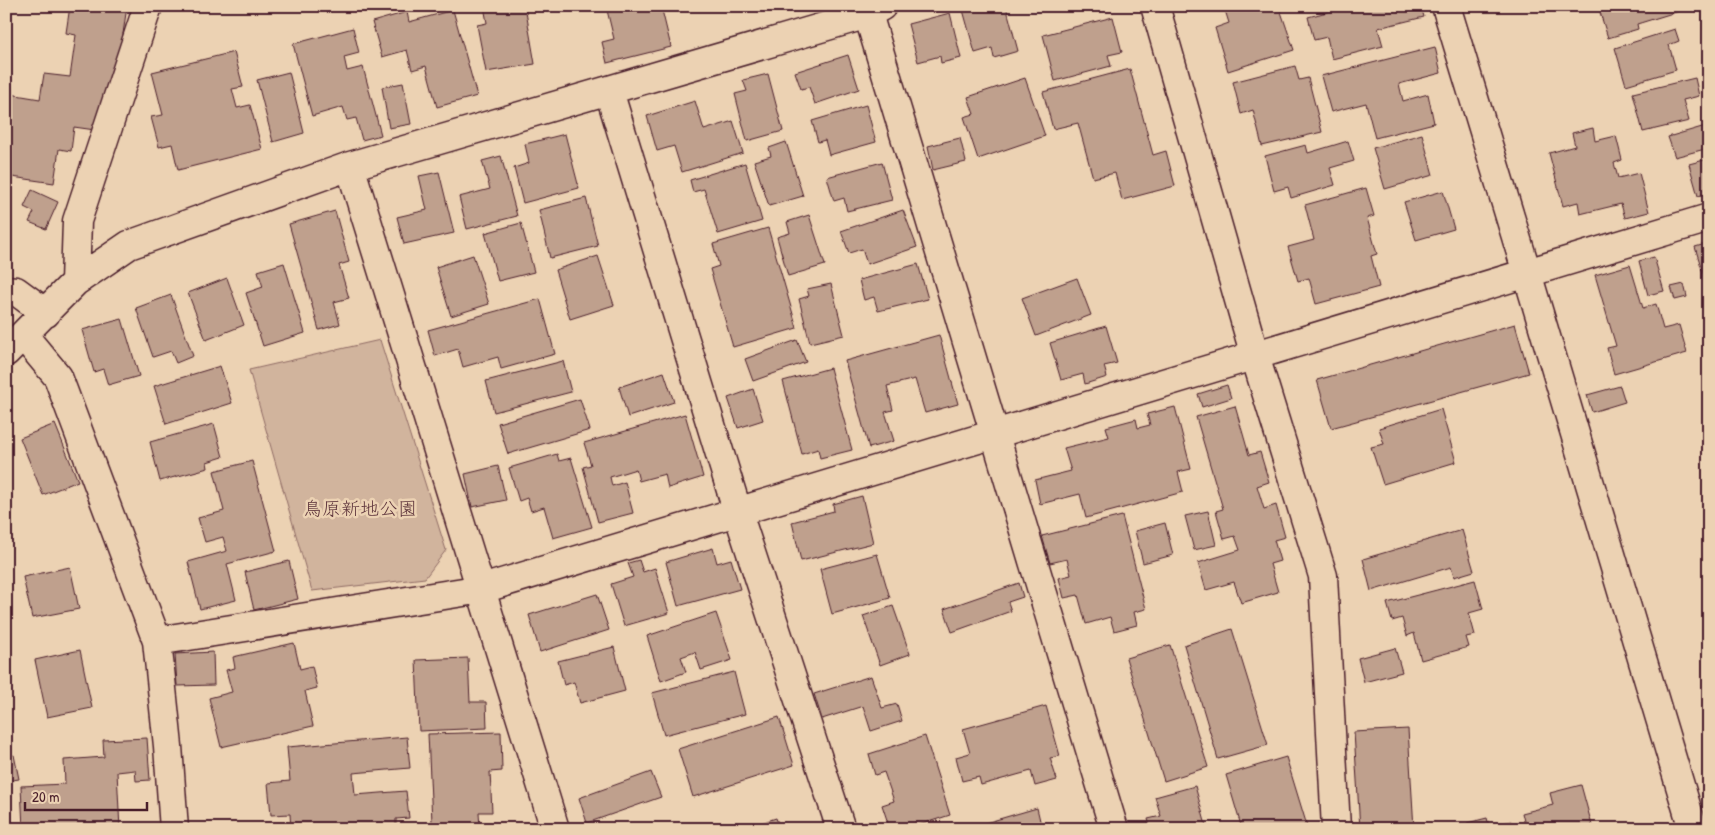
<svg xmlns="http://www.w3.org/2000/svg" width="1715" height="835" viewBox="0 0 1715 835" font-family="'Patrick Hand','Klee One',sans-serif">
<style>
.green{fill:#d1b49d;stroke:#8e6a64}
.building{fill:#bfa08d;stroke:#4a1f2b}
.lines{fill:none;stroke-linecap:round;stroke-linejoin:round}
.street-casing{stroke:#4a1f2b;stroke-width:31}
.street{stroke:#ecd2b3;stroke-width:28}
.labels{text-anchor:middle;stroke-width:5;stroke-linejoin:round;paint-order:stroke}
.park-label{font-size:19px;fill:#5e353c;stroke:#ecd2b3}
</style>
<rect width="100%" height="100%" fill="#ecd2b3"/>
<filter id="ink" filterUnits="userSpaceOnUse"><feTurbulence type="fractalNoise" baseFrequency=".02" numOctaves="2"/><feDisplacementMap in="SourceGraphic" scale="10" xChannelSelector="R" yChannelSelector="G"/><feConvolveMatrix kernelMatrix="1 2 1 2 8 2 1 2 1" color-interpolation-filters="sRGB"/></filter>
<g filter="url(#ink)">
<!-- green -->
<path class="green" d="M380,340l66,210 -21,28 -113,13 -63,-221z"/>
<!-- building -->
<path class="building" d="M70,6h57l-18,126 -35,-5 -3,24 -12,-2 -5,34 -42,-6 -3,18h-3v-82l4,-19 30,5 4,-25 26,3 6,-42 -10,-2z
M484,6h41l10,58 -49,8 -9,-47 10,-2z
M606,6h55l10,41 -64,16 -5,-21 12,-3z
M976,6h30l12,45 -24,7 -2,-10 -17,5 -12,-43z
M1279,6l15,44 -66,21 -13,-43 14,-5 -5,-16z
M1350,6h71l3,11 -46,11 5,18 -51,13 -5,-22 -13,3 -6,-23z
M1598,6h90l1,2 -52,16 1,5 -30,9z
M453,10l24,86 -40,11 -11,-41 -14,4 -5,-20 -25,7 -10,-35 35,-10 2,10z
M950,13l11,45 -20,5 -1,-7 -22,6 -10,-38z
M1113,17l9,35 -14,3 3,11 -56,15 -12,-46z
M353,28l6,25 -15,4 3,14 16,-4 18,68 -19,5 -6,-22 -9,2 -4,-13 -31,9 -19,-72z
M1675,29l4,12 -10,4 7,25 -50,15 -11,-37z
M1435,47l6,26 -42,11 4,17 25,-7 6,29 -59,15 -9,-35 -35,9 -10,-36z
M234,52l9,35 -11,2 5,19 13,-3 12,44 -84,21 -6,-26 -13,3 -8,-30 12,-2 -11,-43z
M848,55l11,34 -44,15 -6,-17 -8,2 -6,-17z
M1295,66l4,14 9,-2 14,54 -60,14 -9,-36 -12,4 -8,-32z
M1130,69l23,86 13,-4 9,35 -53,14 -7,-27 -22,5 -15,-55 -25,6 -10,-37z
M289,72l15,61 -31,9 -16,-62z
M768,74l15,57 -36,10 -12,-47 12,-3 -4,-11z
M1025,78l20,58 -67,23 -14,-42 10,-3 -6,-17z
M1695,78l4,18 -16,4 6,21 -46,11 -10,-39z
M403,83l8,41 -22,4 -7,-41z
M695,101l9,29 29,-9 10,32 -61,19 -8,-26 -17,5 -10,-35z
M866,105l10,37 -47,13 -4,-15 -7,2 -6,-21z
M1709,125v68l-11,3 -9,-32 19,-5 -3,-10 -30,8 -7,-20z
M1593,128l2,13 21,-5 6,24 -8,3 4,15 21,-5 10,39 -24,6 -4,-14 -41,10 -2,-12 -15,4 -14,-53 26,-7 -3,-13z
M565,134l14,54 -56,15 -9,-35 15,-5 -4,-19z
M1422,134l11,41 -48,14 -12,-41z
M960,138l6,24 -33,8 -5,-24z
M1348,141l6,20 -24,7 5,17 -44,13 -3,-11 -14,4 -9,-35 41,-11 2,8z
M786,142l17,54 -34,10 -15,-45 17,-5 -2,-8z
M501,156l16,60 -50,13 -8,-32 31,-8 -8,-28z
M882,162l10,38 -45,11 -3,-13 -10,3 -7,-24z
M745,163l17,58 -44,13 -14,-45 -11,3 -3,-12z
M439,172l15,61 -50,11 -7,-27 30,-7 -8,-34z
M1366,188l8,28 -7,2 10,36 -6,2 8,31 -63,17 -7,-26 -11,3 -10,-34 26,-7 -9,-35z
M32,190l26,12 -12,27 -17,-7 5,-10 -10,-5z
M1443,191l11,38 -38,11 -12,-38z
M586,198l12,48 -48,12 -11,-48z
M903,210l14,37 -50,17 -5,-15 -13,4 -8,-22z
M335,211l14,51 -10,3 10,33 -15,4 6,22 -21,6 -30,-106z
M809,215l16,50 -37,11 -11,-39 13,-4 -3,-11z
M521,223l13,49 -36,9 -13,-48z
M768,228l29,100 -64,19 -23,-78 9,-3 -6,-22z
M1709,243v46h-1l-13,-42z
M473,255l16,49 -38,12 -15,-49z
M598,256l16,49 -44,14 -15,-49z
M1654,257l10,34 -16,4 -9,-34z
M284,263l21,70 -42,13 -17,-53 17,-6 -5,-16z
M918,264l10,35 -50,12 -4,-14 -10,3 -5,-20z
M1630,265l13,43 13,-4 7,25 16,-4 8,28 -73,21 -7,-26 9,-2 -21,-71z
M227,278l17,47 -38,15 -18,-47z
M1077,278l14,37 -55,21 -14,-38z
M831,284l13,51 -34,8 -11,-44 10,-3 -2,-7z
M1684,284l3,13 -12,3 -4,-13z
M171,295l22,61 -17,7 -5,-12 -18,6 -17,-49z
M540,299l15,55 -54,15 -3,-12 -35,10 -5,-18 -23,7 -7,-26z
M122,319l17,57 -31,9 -5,-16 -9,3 -12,-42z
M1515,324l14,49 -198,55 -14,-48z
M1106,326l11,37 -13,3 3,11 -22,7 -2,-10 -22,6 -11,-37z
M939,335l19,69 -33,9 -10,-34 -28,7 6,24 -8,2 9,29 -25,7 -24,-87z
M797,340l9,22 -53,19 -8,-22z
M563,361l8,31 -77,20 -8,-31z
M220,366l12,37 -66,21 -12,-38z
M830,368l22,82 -32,8 -2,-9 -16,5 -19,-73z
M664,372l10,30 -46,15 -9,-30z
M1227,385l4,13 -29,9 -4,-13z
M1620,386l5,16 -33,10 -5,-17z
M753,389l10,31 -25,8 -10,-30z
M580,399l10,31 -82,24 -10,-31z
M1235,406l14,49 11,-3 9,30 -12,4 7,23 12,-4 9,32 -11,3 6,21 -10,3 8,28 -37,11 -7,-21 -28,8 -8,-27 42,-13 -5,-14 -11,3 -8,-28 7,-2 -27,-92z
M1175,407l16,62 -13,3 5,20 -97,26 -6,-24 -40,10 -5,-24 36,-9 -7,-23 45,-11 -3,-10 30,-8 2,9 12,-3 -3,-11z
M1441,409l15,53 -73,22 -12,-37 13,-3 -5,-16z
M685,414l18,63 -35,11 -3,-14 -26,7 -3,-12 -26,8 2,9 13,-4 8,31 -35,9 -15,-55 8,-2 -7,-22z
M55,424l23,57 -35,14 -23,-57z
M214,424l9,33 -16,5 1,6 -48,13 -10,-39z
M557,454l2,7 12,-3 21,69 -39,11 -9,-31 -13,4 -4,-13 -8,3 -10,-33z
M252,461l24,90 -49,13 9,36 -36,9 -12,-47 39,-11 -4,-14 -18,5 -7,-24 26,-7 -10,-40z
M498,466l8,34 -34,7 -7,-33z
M862,496l11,47 -72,18 -9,-39 42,-11 -1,-7z
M1208,511l8,34 -22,5 -9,-34z
M1122,516l24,93 -12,3 3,13 -23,6 -4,-14 -24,7 -8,-29 -14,3 -5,-20 12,-3 -4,-16 -17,4 -8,-27z
M1165,523l8,32 -30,8 -8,-32z
M1462,530l12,41 -20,6 -3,-10 -80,24 -8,-32z
M713,548l4,15 14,-4 9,30 -62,17 -12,-44z
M877,554l13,44 -58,16 -12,-45z
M639,560l4,12 12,-4 14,45 -45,13 -13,-42 22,-7 -5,-14z
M289,561l9,38 -44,11 -9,-38z
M70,567l9,42 -47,9 -9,-41z
M1475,580l8,29 -14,4 6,22 -9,2 3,10 -48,13 -7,-27 -7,3 -5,-18 -10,3 -5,-18z
M1019,583l4,14 -15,5 3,9 -59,21 -8,-23z
M597,594l12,36 -69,22 -11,-37z
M893,606l17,48 -30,11 -17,-49z
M716,613l16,47 -31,10 -6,-18 -14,5 5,15 -25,9 -14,-45z
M1232,629l36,116 -50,14 -34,-114z
M294,643l6,26 12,-3 5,22 -12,3 8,35 -92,21 -12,-49 23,-6 -6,-22 9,-2 -2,-11z
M1170,645l38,122 -44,14 -38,-123z
M614,647l11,44 -45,12 -6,-21 -10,3 -6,-24z
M1395,648l7,24 -38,10 -6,-24z
M80,650l12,58 -45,9 -12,-57z
M213,652l1,33 -37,1 -2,-32z
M468,658l2,44h16l1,26 -68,3 -3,-71z
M734,672l11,42 -81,21 -12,-42z
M871,676l11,32 15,-4 5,17 -31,10 -8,-25 -41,13 -8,-25z
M1046,706l14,50 -10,2 7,22 -22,6 -4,-15 -50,14 -2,-8 -17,4 -6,-24 14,-4 -7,-24z
M779,717l15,48 -101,32 -15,-48z
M1408,729l6,100h-54l-6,-97z
M501,732l1,39 -12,1 2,40h-13l1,17h-38v-7h-10l-4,-88z
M925,736l25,79 -43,14h-17l-8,-24 12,-4 -10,-29 -9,3 -6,-21z
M407,737l3,31 -57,5 2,22 51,-4 3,27 -13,1v10h-105l-1,-15 -19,1 -3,-32 22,-2 -3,-34z
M147,738l3,42 -14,1 -1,-11 -18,2 3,57h-97l-2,-43 44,-2 -1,-24 40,-3 -1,-17z
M14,755l5,24 -13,2v-25z
M1286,757l22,72h-66l-16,-54z
M651,772l10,25 -74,26 -8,-25z
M1581,785l12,44h-67l-4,-16 31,-8 -3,-12z
M1195,786l12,43h-56l-3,-10 13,-3 -6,-19z
M1037,808l5,21h-67v-3z
M776,818l4,11h-37z
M1487,818l2,8 22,-5 2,8h-44l-2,-6z
M524,825v4h-35v-2z"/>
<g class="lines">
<!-- street casing -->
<g class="street-casing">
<path id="street" d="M1155,6l100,350 68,220 13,253
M1446,6l81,267 166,556
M868,14l246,815
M609,91l128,419 104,319
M350,166l205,663
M75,282l2,-61 71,-215
M6,290l10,1 30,22
M23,335l35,42 99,264 11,105 6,83
M6,352l69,-70 54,-37 221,-79 518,-152 14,-8
M157,641l325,-52 1227,-371"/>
</g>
<!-- street -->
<use href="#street" class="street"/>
</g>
</g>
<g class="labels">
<!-- park labels -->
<g class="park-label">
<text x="360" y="515">鳥原新地公園</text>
</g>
</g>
<!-- margin -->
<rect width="1715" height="835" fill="none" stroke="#ecd2b3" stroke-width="25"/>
<rect x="12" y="12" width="1690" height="810" fill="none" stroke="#4a1f2b" stroke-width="2" filter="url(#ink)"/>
<!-- scale -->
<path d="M25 802v8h122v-8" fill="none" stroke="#4a1f2b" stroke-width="2.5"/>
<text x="32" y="802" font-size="15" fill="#4a1f2b" stroke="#ecd2b3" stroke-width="4" paint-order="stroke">20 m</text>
</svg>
